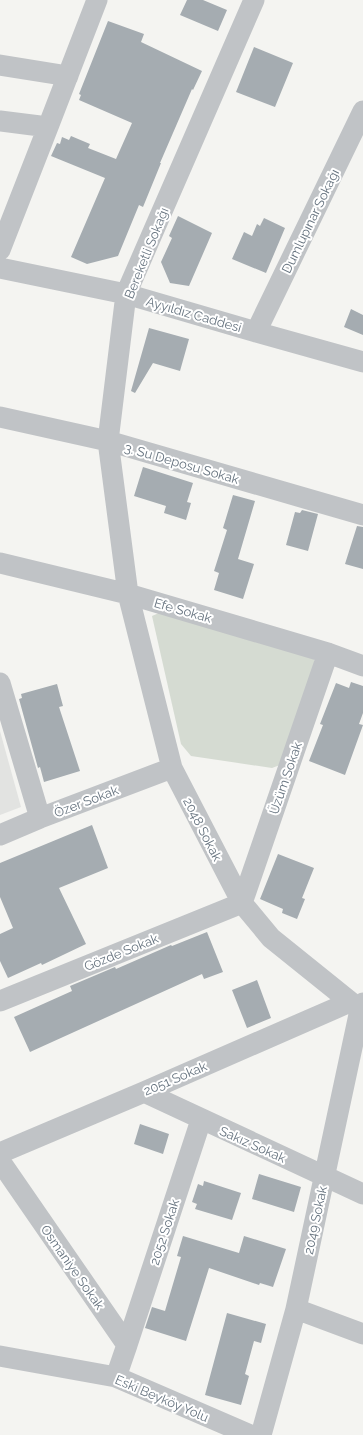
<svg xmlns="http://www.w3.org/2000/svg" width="363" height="1435" viewBox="0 0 363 1435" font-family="Raleway,sans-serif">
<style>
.built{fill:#e2e3e1}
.green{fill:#d5dbd2}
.building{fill:#a5acb1}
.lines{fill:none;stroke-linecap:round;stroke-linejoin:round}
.minor{stroke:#c0c3c6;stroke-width:21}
.labels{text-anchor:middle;stroke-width:4;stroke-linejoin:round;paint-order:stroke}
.street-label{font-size:13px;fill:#66737f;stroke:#fff}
</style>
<rect width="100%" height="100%" fill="#f4f4f1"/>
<!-- built -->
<path class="built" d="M0,731l21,76 -21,8z"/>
<!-- green -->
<path class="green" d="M159,613l155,45 2,9 -36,98 -8,3 -81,-12 -10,-12 -29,-128z"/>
<!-- building -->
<path class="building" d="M187,0h16l24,10 -9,21 -38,-16z
M108,21l36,13 -3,8 61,29 -9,19 -1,-1 -32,74h1l-18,44 -4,-2 -21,51 -31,8 -16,-7 34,-79 -54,-22 6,-13 3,1 2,-7 7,3 2,-4 19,8 -2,4 28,11 16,-36 -53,-23 2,-5 -2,-1z
M254,47l39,16 -18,44 -39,-15z
M178,216l34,17 -23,53 -19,-3 -9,-21 11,-24 -3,-2z
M264,218l21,10 -19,45 -34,-14 12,-27 8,4 5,-12 3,2z
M351,309l12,6v20l-19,-8z
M149,328l40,11 -9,32 -27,-8 -18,30 -4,-2z
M143,467l50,16 -6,19 4,1 -5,17 -22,-7 2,-7 -32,-10z
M233,495l22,6 -17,58 16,5 -11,35 -29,-9 5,-17 -5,-2 13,-41 -4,-2z
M302,510l16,4 -10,37 -22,-6 9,-33 5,1z
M357,526l6,1v42l-18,-5z
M351,682l12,4v27l-4,11 4,1 -18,50 -36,-14 14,-36 -3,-1 16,-41 13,5z
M57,684l6,22 -4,1 21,64 -36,11 -4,-15 -2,1 -19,-69 3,-1 -1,-4z
M92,825l16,43 -49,20 27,56 -44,21 -1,-2 -33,15 -8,-17v-27l13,-6 -13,-31v-34z
M278,854l36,14 -12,30 3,1 -8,20 -15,-6 1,-4 -23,-10z
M207,932l16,40 -19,7 -2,-5 -172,78 -16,-35 58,-26 -2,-5 45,-19 1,2 55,-24 1,1z
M257,980l14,38 -24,10 -15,-38z
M140,1124l29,10 -6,20 -29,-10z
M259,1174l42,13 -7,25 -42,-13z
M204,1181l37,12 -9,27 -37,-11 2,-5 -5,-2 6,-18 5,2z
M183,1236l56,17 5,-17 42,13 -13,38 -13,-4 -1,2 -50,-17 -23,73 -41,-13 7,-21 13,4 16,-54 -4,-1z
M227,1313l39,11 -5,19 -7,-2 -9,33 4,2 -8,29 -36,-10z"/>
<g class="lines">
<!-- minor -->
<path class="minor" d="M254,0l-128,294 -18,147 20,153 44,174 70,135 29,35 92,74
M0,65l68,11
M0,121l48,6 -48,123
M48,127l49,-127
M0,268l126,26 130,38 107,30
M256,332l107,-221
M0,417l108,24 255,74
M0,563l128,31 200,59 35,13
M0,683l40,135
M0,835l40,-17 132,-50
M0,1001l242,-98 86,-250
M144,1092l219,102
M0,1153l144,-61 206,-90
M0,1161l127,184 -11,32
M296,1309l67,25
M127,1345l74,-225
M0,1356l116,21 134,58
M261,1435l35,-126 64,-299 3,-7"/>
</g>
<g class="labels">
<!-- street labels -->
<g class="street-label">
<text transform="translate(310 221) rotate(-64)" y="5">Dumlupınar Sokağı</text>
<text transform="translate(146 253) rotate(-68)" y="5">Bereketli Sokağı</text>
<text transform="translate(194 314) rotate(16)" y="5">Ayyıldız Caddesi</text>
<text transform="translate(182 463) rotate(16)" y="5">3. Su Deposu Sokak</text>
<text transform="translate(183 610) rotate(16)" y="5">Efe Sokak</text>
<text transform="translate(285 778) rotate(-71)" y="5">Üzüm Sokak</text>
<text transform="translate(86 801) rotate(-21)" y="5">Özer Sokak</text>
<text transform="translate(203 829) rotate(63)" y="5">2048 Sokak</text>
<text transform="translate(121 952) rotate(-22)" y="5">Gözde Sokak</text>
<text transform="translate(175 1078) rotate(-23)" y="5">2051 Sokak</text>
<text transform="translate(253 1144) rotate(24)" y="5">Sakız Sokak</text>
<text transform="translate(315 1220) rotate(-78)" y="5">2049 Sokak</text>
<text transform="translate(164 1232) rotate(-72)" y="5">2052 Sokak</text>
<text transform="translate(73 1267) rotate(55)" y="5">Osmaniye Sokak</text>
<text transform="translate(162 1398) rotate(23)" y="5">Eski Beyköy Yolu</text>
</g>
</g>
</svg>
